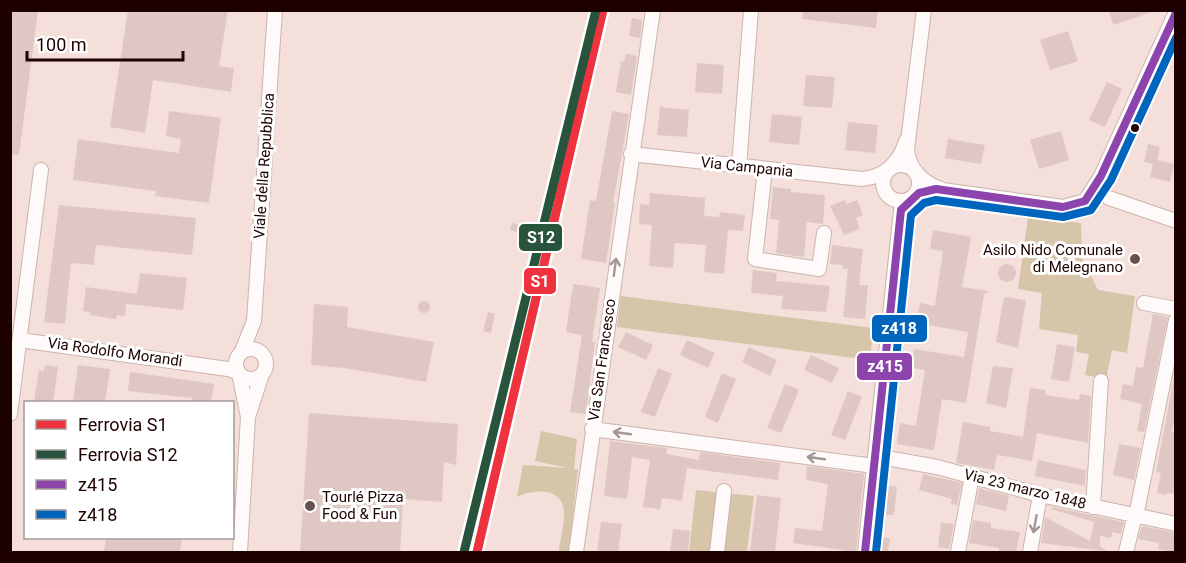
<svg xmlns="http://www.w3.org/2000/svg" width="1186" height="563" viewBox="0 0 1186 563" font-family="Roboto,sans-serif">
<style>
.green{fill:#d7c5aa}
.building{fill:#dfc8c4}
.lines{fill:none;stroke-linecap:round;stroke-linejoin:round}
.minor-casing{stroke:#ccb3ae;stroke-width:16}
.minor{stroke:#fdfaf9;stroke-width:14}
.bus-1-casing{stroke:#fff;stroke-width:12}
.bus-2-casing{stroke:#fff;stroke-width:12}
.bus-1{stroke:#8e44ad;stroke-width:8}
.bus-2{stroke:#0065bd;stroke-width:8}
.rail-1-casing{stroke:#fff;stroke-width:14}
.rail-2-casing{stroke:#fff;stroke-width:14}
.rail-1{stroke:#ee333e;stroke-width:9}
.rail-2{stroke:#28543d;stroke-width:9}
.oneway{stroke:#a49796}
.bus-dot{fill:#1e0201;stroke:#fff;stroke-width:2}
.poi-dot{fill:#694f4d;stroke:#fff;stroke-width:2}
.labels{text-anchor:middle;stroke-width:6;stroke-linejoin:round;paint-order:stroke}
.street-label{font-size:15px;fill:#1e0201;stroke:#fff}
.poi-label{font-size:15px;fill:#1e0201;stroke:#fff;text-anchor:end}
.line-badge{stroke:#fff;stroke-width:2}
.badge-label{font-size:16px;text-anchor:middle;font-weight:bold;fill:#fff}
</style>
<rect width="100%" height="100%" fill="#f4dfda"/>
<!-- green -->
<path class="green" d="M1028,217l53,6 1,35 16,32 37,6 -8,57 -15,-3 -6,29 -21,-4 4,-21 -13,-2 2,-17 -39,-6 3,-36 -24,-4z
M621,296l252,32 -3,32 -253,-33z
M541,431l36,8 -3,30h4l-9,83h-10c1,-13 6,-29 5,-42 -3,-24 -32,-20 -47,-13l6,-32 45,3 -33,-7z
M696,490l58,6 -7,56h-58z"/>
<!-- building -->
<path class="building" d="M10,10h28l-19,145 -9,-1z
M128,10h100l-9,56 15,2 -3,24 -78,-12 -8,53 -35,-6z
M803,10h75l-2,18 -74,-9z
M1109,10h43v2l-39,13z
M632,18l10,2 -2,18 -11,-2z
M1068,31l10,30 -28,9 -10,-30z
M626,54l11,2 -6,39 -15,-3 5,-31 3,1z
M697,63l27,2 -2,29 -27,-2z
M806,75l29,2 -3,31 -29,-2z
M1107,82l15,7 -17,38 -16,-7z
M660,107l29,3 -2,27 -30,-2z
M169,111l52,7 -12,85 -54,-7 1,-5 -83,-11 5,-41 101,14 2,-14 -15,-3z
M612,111l17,3 -16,89h2l-9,60 -25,-4 9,-59 6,1z
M772,114l30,3 -3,28 -30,-3z
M848,122l30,3 -3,28 -30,-3z
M1061,131l8,29 -30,9 -9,-29z
M948,139l37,6 -4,19 -36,-6z
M1148,144l12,3 -3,13 17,4 -4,18 -20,-5 3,-13 -9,-2z
M773,187l18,2v3l34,3 -2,29 -16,-2 -3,35 -28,-4 3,-33 -9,-1z
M650,193l55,5 -1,18 15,1 1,-5 25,3 -2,16 -15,-1 -4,44 -20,-2 2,-27 -31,-2 -2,25 -24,-2 3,-41 -13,-1 1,-20 9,1z
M845,200l2,4 10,-4 6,15 -7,3 4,11 -16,6 -14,-29z
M59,205l137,13 -4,37 -96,-10 -2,20 -23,-2 -6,61 -21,-2z
M512,223l14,3 -2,8 -14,-4z
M933,230l38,7 -9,50 27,4 -5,3 -18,109 -24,-4 -8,51 -37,-6 3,-21 16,3 9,-56 -14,-2 3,-19 50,8 4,-25 -52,-9 4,-20 15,3 8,-55 -13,-2z
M832,245l31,4 -4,36h9l-3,34 -22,-2 5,-48h-5v-4l-13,-1z
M998 273a9 9 0 1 1 18 0a9 9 0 1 1-18 0Z
M753,270l24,3 -1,8 54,5 -4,26 -45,-3 2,-13 -32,-3z
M140,273l47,5 -4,32 -57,-6 -1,12 -8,-1 -1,4 -26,-4v-3l-7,-1 3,-24 51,7z
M573,284l27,4 -8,54h3l-9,72 -16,-2 12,-77 -16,-3z
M1004,297l22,3 -8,48 -22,-6z
M418 307a6 6 0 1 1 12 0a6 6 0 1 1-12 0Z
M314,304l34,3 -1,20 87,15 -8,40 -82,-14 -33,-3z
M488,312l7,2 -4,19 -8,-2z
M1153,314l15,3 -24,115 -7,-1 5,-27 -22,-5 3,-15 10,2 3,-19 7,1z
M626,332l27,13 -7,15 -28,-13z
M687,340l28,13 -7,15 -28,-13z
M1057,344l18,3 -6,35 -18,-3z
M749,347l28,13 -7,16 -28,-14z
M811,355l28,13 -7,15 -28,-13z
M45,365l13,2 -5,35h-19l5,-32 5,1z
M78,365l32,4 -5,33h-32z
M993,366l20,2 -7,40 -20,-5z
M1176,367v45l-4,20 4,1v61l-9,-1 -1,2 -9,-2 4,-20 -5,-1z
M658,368l14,6 -17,43 -14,-5z
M130,372l84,12 -3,18h-19v-4l-64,-7z
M722,373l14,6 -18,44 -13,-6z
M785,384l14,6 -18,43 -14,-5z
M1030,388l16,2 -1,5 34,5 1,-6 11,2 -3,47 -51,-10 -5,28 -35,-6 -3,15 -38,-7 7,-41 27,5v4l33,6z
M848,391l14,6 -17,43 -14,-5z
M309,413l149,11 -2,41 -12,-3 -2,40 -39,-3 -3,53h-100z
M610,441l57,7 -1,6 33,6 1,-8 80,11 -2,17 -91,-12 -5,33 -20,-3 -2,11 -17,-2 7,-47 -18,-3 -5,42 -23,-3z
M1119,444l22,4 -7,32 -21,-5z
M1038,460l48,10 -1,16 -50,-10z
M807,466l57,8 -8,78 -63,-9 2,-15 27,3 6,-47 -22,-4z
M923,474l39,9 -5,22 -6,-1 1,-5 -33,-9z
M883,485l14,2 -3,28h-14l-3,22 13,1 -2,14h-14z
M979,488l30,8 -3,15 -30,-7z
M757,495l24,3 -6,54h-25z
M1052,507l72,15 -3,12 -9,-2 -1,6 -11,-2v10l7,5 -66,-8 4,-26 45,24 4,-19 -43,-13z
M973,520l18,3v5l29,4 -4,20h-17v-4l-30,-5z
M601,522l21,2 -4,28h-21z
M941,523l13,1 -5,25 -11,-2z
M1142,526l34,7v19l-18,-3 1,-6 -21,-4z
M673,529l17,2 -2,21h-18z
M106,537h76l-2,15h-76z"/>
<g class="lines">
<!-- minor casing -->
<g class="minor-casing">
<path id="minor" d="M924,10l-17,140c2,19 16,33 34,39
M631,154l231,25c23,-2 38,-17 44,-38
M883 183a18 18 0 1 1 36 0a18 18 0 1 1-36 0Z
M739,166l12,-156
M765,169l-10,90 64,10 5,-36
M1109,198l67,23
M1144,303l32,6
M20,340l208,29 11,4 9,44
M236 364a15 15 0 1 1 30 0a15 15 0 1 1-30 0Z
M242,351l12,-30 21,-311
M10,414l31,-244
M592,429l282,37
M875,456l62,11 103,28 136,29
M1093,507l8,-126
M1136,516l40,-196
M240,552l8,-135 13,-40
M576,552l77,-542
M717,552l7,-61
M865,552l36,-342 18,-17 17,-4 127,18 22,-6 16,-25 75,-164
M958,552l14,-76
M1030,552l10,-57
M1126,552l9,-37"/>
</g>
<!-- minor -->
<use href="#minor" class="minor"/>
<!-- bus-1 casing -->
<g class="bus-1-casing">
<path id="bus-1" d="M865,552l36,-342 18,-17 17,-4 127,18 22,-6 16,-25 75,-163"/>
</g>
<!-- bus-2 casing -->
<g class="bus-2-casing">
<path id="bus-2" d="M876,552l35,-337 13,-12 12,-3 127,17 28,-7 20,-30 65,-142"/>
</g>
<!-- bus-1 -->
<use href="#bus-1" class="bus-1"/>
<!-- bus-2 -->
<use href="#bus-2" class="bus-2"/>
<!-- rail-1 casing -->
<g class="rail-1-casing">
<path id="rail-1" d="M477,552l126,-542"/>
</g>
<!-- rail-2 casing -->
<g class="rail-2-casing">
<path id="rail-2" d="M464,552l132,-542"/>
</g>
<!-- rail-1 -->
<use href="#rail-1" class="rail-1"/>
<!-- rail-2 -->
<use href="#rail-2" class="rail-2"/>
</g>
<!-- one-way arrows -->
<defs><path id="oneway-shaft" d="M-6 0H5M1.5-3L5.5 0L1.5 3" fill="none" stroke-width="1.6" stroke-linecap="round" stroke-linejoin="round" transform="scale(1.5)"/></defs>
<g class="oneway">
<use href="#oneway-shaft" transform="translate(615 267) rotate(-82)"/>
<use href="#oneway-shaft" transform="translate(622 433) rotate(-172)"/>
<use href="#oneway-shaft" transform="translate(816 458) rotate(-172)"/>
<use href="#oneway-shaft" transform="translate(1035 524) rotate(100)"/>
</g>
<!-- markers -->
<circle class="bus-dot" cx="1135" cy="128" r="5"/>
<g class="poi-dot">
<circle cx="1135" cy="259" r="6"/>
<circle cx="310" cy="506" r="6"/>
</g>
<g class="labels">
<!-- street labels -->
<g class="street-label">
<text transform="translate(264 166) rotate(-86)" y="5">Viale della Repubblica</text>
<text transform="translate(747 167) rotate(6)" y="5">Via Campania</text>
<text transform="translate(115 352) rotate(8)" y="5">Via Rodolfo Morandi</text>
<text transform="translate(602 360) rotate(-82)" y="5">Via San Francesco</text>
<text transform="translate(1025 489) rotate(14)" y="5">Via 23 marzo 1848</text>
</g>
<!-- poi labels -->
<g class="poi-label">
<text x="1123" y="255">Asilo Nido Comunale<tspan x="1123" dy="17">di Melegnano</tspan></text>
<text x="322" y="502" text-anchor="start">Tourlé Pizza<tspan x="322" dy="17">Food &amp; Fun</tspan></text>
</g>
</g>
<g class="line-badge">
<rect x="518" y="223" width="45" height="29" rx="6" fill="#28543d"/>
<rect x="523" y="267" width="34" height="28" rx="6" fill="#ee333e"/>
<rect x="871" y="314" width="57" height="29" rx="6" fill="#0065bd"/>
<rect x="856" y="352" width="57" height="29" rx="6" fill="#8e44ad"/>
</g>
<g class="badge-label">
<text x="541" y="243">S12</text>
<text x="540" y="287">S1</text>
<text x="899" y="334">z418</text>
<text x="885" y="372">z415</text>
</g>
<!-- border -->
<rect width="1186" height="563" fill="none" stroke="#1e0201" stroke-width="24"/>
<!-- legend -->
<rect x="24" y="401" width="210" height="138" fill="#ffffff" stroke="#a59a99" stroke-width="1.5"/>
<rect x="36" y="420" width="30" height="9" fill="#ee333e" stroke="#a59a99" stroke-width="1.5"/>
<text x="78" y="431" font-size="18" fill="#1e0201">Ferrovia S1</text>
<rect x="36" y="450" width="30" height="9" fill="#28543d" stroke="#a59a99" stroke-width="1.5"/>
<text x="78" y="461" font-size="18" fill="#1e0201">Ferrovia S12</text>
<rect x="36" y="480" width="30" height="9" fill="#8e44ad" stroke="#a59a99" stroke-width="1.5"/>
<text x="78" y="491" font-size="18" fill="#1e0201">z415</text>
<rect x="36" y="510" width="30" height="9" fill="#0065bd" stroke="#a59a99" stroke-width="1.5"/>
<text x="78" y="521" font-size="18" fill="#1e0201">z418</text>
<!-- scale -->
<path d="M27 51v9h156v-9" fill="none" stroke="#1e0201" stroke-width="3"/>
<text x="36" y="51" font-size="18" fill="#1e0201" stroke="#ffffff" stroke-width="4.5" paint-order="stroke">100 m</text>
</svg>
